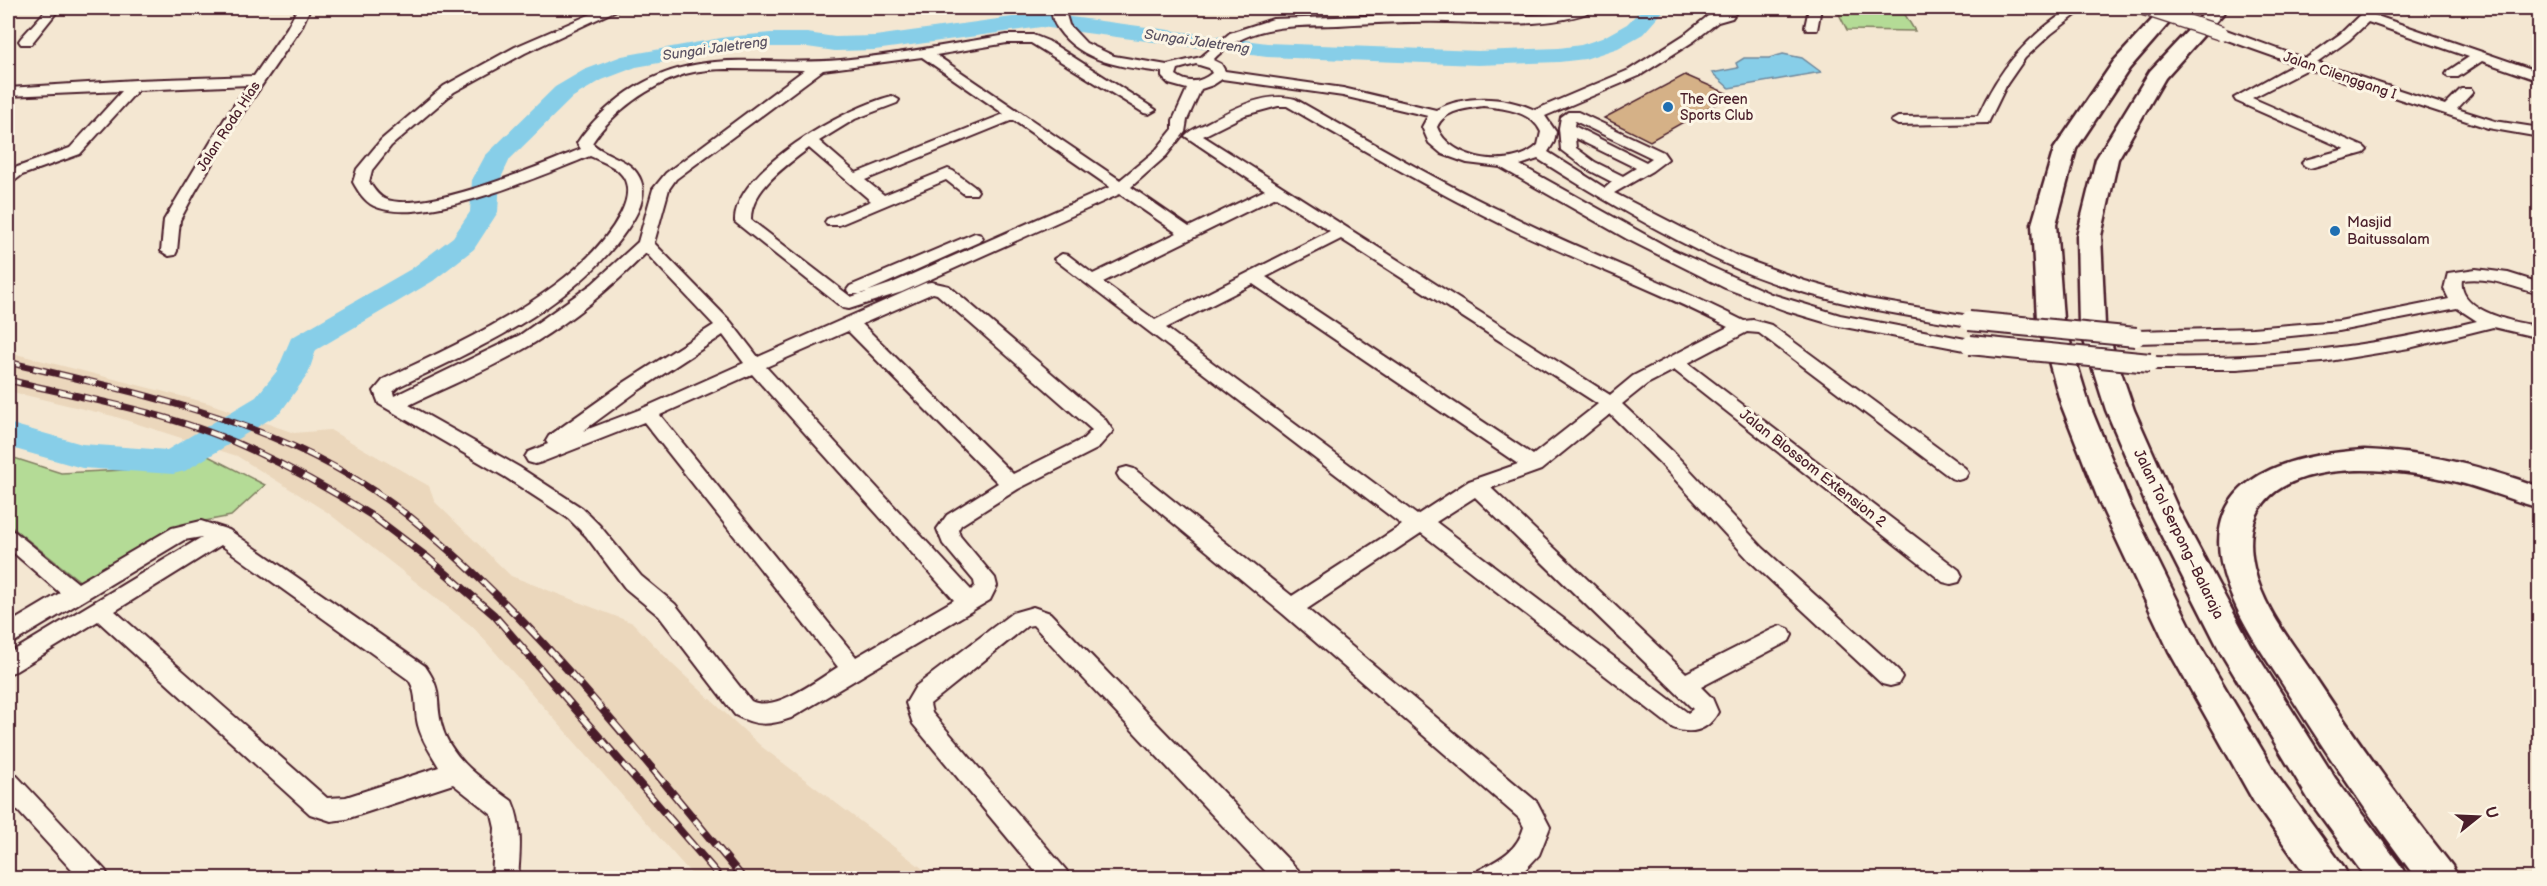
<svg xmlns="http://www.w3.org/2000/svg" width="2547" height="886" viewBox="0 0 2547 886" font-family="'Balsamiq Sans',sans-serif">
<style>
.built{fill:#ebd7bc}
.green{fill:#b4db96;stroke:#7f7d60;stroke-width:1.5}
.water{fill:#87cee8;stroke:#6f889c;stroke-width:1.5}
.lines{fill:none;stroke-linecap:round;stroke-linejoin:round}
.river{fill:#87cee8;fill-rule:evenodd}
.building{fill:#d5b187;stroke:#4a1f2b;stroke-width:1.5}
.minor-casing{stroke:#4a1f2b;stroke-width:4}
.highway-casing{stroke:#4a1f2b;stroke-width:5}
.minor{fill:#fcf5e5;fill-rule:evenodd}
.highway{fill:#fcf5e5;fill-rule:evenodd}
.rail-far1-casing{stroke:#4a1f2b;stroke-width:7}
.rail-casing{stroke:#4a1f2b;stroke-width:8}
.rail-far1{stroke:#fcf5e5;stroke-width:4.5;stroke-dasharray:13;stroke-linecap:butt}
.rail{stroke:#fcf5e5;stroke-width:5;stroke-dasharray:16;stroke-linecap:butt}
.minor-bridge-far1-casing{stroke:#4a1f2b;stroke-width:17;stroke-linecap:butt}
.minor-bridge-casing{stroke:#4a1f2b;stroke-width:22;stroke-linecap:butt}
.minor-bridge-far1{stroke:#fcf5e5;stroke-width:14}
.minor-bridge{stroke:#fcf5e5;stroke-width:18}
.poi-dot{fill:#1f6fb2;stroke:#fcf5e5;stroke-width:2}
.labels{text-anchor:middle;stroke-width:6;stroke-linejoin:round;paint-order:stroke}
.far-water-label{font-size:14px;font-style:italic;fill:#5c5464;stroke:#fcf5e5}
.far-street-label{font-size:14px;fill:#4a1f2b;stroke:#fcf5e5}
.far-poi-label{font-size:14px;fill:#4a1f2b;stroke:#fcf5e5;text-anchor:start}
.poi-label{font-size:15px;fill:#4a1f2b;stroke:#fcf5e5;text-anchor:start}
.street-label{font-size:15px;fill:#4a1f2b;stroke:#fcf5e5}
</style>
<rect width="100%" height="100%" fill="#f4e7d2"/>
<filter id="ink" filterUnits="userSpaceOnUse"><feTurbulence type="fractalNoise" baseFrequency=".0167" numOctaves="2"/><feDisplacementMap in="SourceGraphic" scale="12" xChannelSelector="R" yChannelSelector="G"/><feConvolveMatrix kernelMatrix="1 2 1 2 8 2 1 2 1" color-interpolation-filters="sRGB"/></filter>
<g filter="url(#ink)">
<!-- built -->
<path class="built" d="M8,352l200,51 86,30 36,-3 99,56 6,16 76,74 122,47 39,41 90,83 173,131h-240l-222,-251 -146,-115 -90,-56 -124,-40 -105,-25z"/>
<!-- green -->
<path class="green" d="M1836,8h65l14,23 -68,-1z
M204,454l61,31 -34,31 -57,11 -93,55 -73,-58v-68l53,17 106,-5z"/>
<!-- water -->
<path class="water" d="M1783,54l19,4 19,14 -92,16 -17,-15 26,-5 -2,-5 8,-5h25z"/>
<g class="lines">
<!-- river -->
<path class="river" d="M1643,8h23l-23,26 -25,14 -33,11 -26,3 -81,3 -211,-8 -226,-30 -166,23 -40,1 -28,-4h-37l-43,4 -91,16 -34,13 -29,17 -63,62 -10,21 -2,32 -24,37 -41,32 -117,69 -8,24 -28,39 -95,58 -12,3 -91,-6 -74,-21v-24l74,21 85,6 89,-53 21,-26 14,-33 120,-69 42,-32 17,-25 2,-32 13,-24 70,-69 29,-17 38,-14 105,-19 43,-4h37l28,4 40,-1 166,-23 226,30 211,8 81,-3 22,-3 21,-7 25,-14z"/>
</g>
<!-- building -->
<path class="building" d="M1685,75l46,20 -81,46 -46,-23z"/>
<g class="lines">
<!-- minor casing -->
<g class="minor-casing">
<path id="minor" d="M48,8h12l-29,36h-10l-2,-3 2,-3z
M298,8h12l-9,20 -63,92 -43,72 -15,28 -3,31 -2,4 -6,1 -8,-5 3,-31 60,-100 24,-35 -110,5 -58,64 -58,21 -9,7 -5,2v-12l4,-3 58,-21 52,-57 -114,5v-8l128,-8 118,-4 33,-48z
M605,8h16l-96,45 -71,39 -63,54 -19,24 -3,12c4,6 9,14 16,17 39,16 156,-34 196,-50l-4,-6c14,-21 31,-37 51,-51 71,-47 134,-25 213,-32 56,-5 110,-16 166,-25h26l15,6 108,69 -7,4 -5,-1 -113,-70h-24l-71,12 184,125 36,-30 17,-21v-9l14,-31 -18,-5 -7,-7v-5c-38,-4 -81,-10 -104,-43 -5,-7 -7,-13 -6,-21h12l5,17 17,18 28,13 53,9 34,-8 29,-24 43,-14 156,-5 104,1 21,-1 24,-6h16l-1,3c-47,18 -97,12 -146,11 -37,-1 -73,1 -110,3 -46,1 -90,-1 -124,35l8,4 4,7 118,17 93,22c30,-16 68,-14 99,0l94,-40 55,-35 24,-19 14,-4 4,-4h13l-7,10 -14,4 -24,19 -55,35 -94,40 11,16 -2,10 -6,10 57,36 7,-6 -27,-14 -24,-18 -2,-22 2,-11 7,-5h10l85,40 5,7 -16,12 -38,22 125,64 66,24 63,18 107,18 3,4 -3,4 -6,1c-82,-13 -167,-27 -243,-62 -65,-30 -128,-67 -188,-105l-18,6 151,84 100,45 69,21 136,26 3,4 -3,4 -6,2 -136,-26 -50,-15 -59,-22 -98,-49 -127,-72 -33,-4 -25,-9 -13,-11 -7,-16 6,-11 -85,-20 -121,-17 -9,6 -12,4 -14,31 -2,12 -19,24 -35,31 58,40 76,-37 -80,-54c5,-6 13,-9 20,-12 26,-14 59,-33 90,-25 73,41 145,84 221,119 75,37 154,65 228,103l9,-1 18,5 194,143 3,5 -3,5 -7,2 -7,-2 -192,-145 -12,-1 -59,31 271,207 3,6 -3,6 -8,2 -8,-2 -269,-212 -27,14 -25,20 51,48 90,96 135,122 4,7 -4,7 -8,2 -8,-2 -133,-124 -90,-98 -49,-48 -69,56 -50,18 195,185 87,-44 8,-3 8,3 3,6 -3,6 -88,46 11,11 6,14c-10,19 -27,23 -45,16l-252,-195 -114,76 230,193 13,25 -11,28 -16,17 -10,6h-38l4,-8c21,-11 38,-19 45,-43l-5,-9 -236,-204 -163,-135 -3,-5 3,-5 7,-2 7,2 158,127 110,-71 -348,-266 8,-5 6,1 25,19 84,-41 -57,-39 -218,98 -53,17 -6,-1 -108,-86c-2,-53 112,-115 157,-126l7,4 -2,3 -42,16 -36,22 37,32 148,-59 -82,-57 -99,13 -147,109 -7,10 -15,54 77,79 27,35 167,-74 6,-1 18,4 155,132 9,13 -16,18 -79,40 -57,36 -3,5 2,6 35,42 2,8 -7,14 -199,118c-23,8 -35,8 -56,-3l-76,-99 -34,-28 -39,-52 -18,-18 -63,-41 -126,-73 -5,-13 10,-12c74,-35 199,-90 237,-166 6,-12 10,-28 0,-39 -7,-9 -21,-13 -31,-18 -47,19 -169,72 -216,50 -10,-5 -16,-15 -21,-24l4,-13 24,-29 63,-54 71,-39zM1196,64l13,4 3,5c-12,10 -24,11 -36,2l2,-6zM731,69l73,1 -138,103 -13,16 -15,53 -46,42 -72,51 -126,61 -1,-4 5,-5c83,-40 176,-80 230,-159 9,-13 19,-31 13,-47 -8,-23 -34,-23 -49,-38 20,-31 58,-58 93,-69 15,-4 31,-5 46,-5zM1278,106h9c71,41 143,83 216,119 74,36 152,64 225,102l-95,49 -23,19 -407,-259 42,-21zM1483,106c20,2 49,5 58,26l-3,13c-25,25 -88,16 -101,-18 8,-17 28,-18 46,-21zM1013,120l97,67 -220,97 -39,13 -100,-77c-1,-30 36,-55 58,-72l62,53 -44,18 -2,3 2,3h12l107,-45 18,14h12l2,-3 -2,-3 -23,-17 -5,-2 -64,26 -19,-15zM1575,121l77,37 -6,4 -72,-36zM1575,138l61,30 -13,8 -28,-14 -19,-14zM1276,197l54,34 -175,89 -52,-38zM1341,239l257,165 -65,51 -267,-178zM646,253l68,72 -89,57 -76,54 -3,5 2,3 -20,8 -3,5 3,5 7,2 7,-2 102,-40 194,245c-21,13 -63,46 -87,34l-76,-97 -34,-28 -41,-50 -18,-18 -63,-41 -110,-62c42,-20 85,-38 125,-62 41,-25 78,-56 112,-90zM1253,284l265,180 -49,17 -52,34 -251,-187zM933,293l4,1 155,136 -9,9 -70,35 -151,-150zM848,331l150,152 -51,32 -10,14 6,15 31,37 1,5 -4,4 -205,-223zM723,335l21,28 -103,46 -58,22 56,-41zM752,374l202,226 -98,57 -196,-242zM1475,497l218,212 -5,4 -252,-191z
M1809,8h12l-4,22h-10l-2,-3z
M2071,8h14l-34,26 -26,24 -18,26 -19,39 -90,2 -7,-4 7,-4 80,-1c21,-48 50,-80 93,-108z
M2367,8h13l-6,7 166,57v9l-58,-20 -24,16h-10l-2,-3 2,-3 21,-14 -101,-35 -19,18 -32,23 128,42 16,-16h10l2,3 -16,17 38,12 45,7v9l-52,-9 -180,-59 -56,29 112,49 3,3 -3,3 -54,15 -5,-2 -3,-3 3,-3 40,-11 -109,-48 -2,-3 61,-34 -79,-28 -2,-3 7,-4 5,1 79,29 35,-25z
M975,233l6,2 2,3 -2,3 -119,53h-12l-3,-4 3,-4z
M2476,269l32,4 32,10v11c-28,-7 -49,-18 -78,-14 -5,31 55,44 78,46v12l-47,-11 -84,21 -86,14 -86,7h-87l-6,-2 -3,-4 3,-4 6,-2c111,3 219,-9 327,-36l-20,-13 -118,23 -87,9 -116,3 -6,-2 -3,-4 3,-4 6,-2 116,-3 87,-7 110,-22 -5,-10 4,-16z
M201,521l28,9 196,136c18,26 10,30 16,57 8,36 44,58 71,78 11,25 8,51 6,77h-26l3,-50 -3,-13 -39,-31 -107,35 -15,2 -21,-7 -212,-193 -82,50 -8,3v-20l194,-117 -18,3 -168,101 -8,3v-20l52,-31 -52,-45v-19l7,3 63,51 94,-55zM221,545l188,135c9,14 5,29 9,45 4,16 13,28 21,42l-93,30 -19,1 -212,-187z
M1033,607l17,6 248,257 4,8h-30l-239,-253 -6,1 -97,78 2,9 134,157 4,8h-29l-128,-154 -7,-21 10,-17 96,-73z
M8,773l9,3 88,94 4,8h-30l-71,-78z"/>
</g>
<!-- highway casing -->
<g class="highway-casing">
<path id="highway" d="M2163,8h19l-53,61 -53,80 -20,75 7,95 26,85 41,100 69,140 81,136 63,86 6,12h-41l-54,-76 -85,-151 -69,-147 -39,-100 -24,-85 -5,-95 22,-75 60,-88z
M2209,8h19l-63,70 -47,81 -17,77 4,89 29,85 44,99 72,135 85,134 66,88 6,12h-41l-57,-78 -88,-147 -73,-144 -42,-99 -27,-85 -2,-89 19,-77 54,-88z
M2364,450c61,2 118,16 176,37v21c-30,-8 -57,-20 -87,-27 -71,-17 -225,-30 -199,87 9,39 35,71 57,103 44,67 91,132 141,195l6,12h-42l-9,-12c-42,-56 -81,-113 -118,-172 -22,-35 -47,-68 -61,-107 -38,-105 53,-132 136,-137z"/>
</g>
<!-- minor -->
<use href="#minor" class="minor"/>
<!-- highway -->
<use href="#highway" class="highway"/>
<!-- rail-far1 casing -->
<g class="rail-far1-casing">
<path id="rail-far1" d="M8,362c144,35 286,61 404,157
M8,380c76,18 162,33 233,65 47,21 92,46 136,74"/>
</g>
<!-- rail casing -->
<g class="rail-casing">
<path id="rail" d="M374,517l54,41 66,57 227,263
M410,517c127,103 229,237 333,361"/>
</g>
<!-- rail-far1 -->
<use href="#rail-far1" class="rail-far1"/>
<!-- rail -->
<use href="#rail" class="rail"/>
<!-- minor-bridge-far1 casing -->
<g class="minor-bridge-far1-casing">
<path id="minor-bridge-far1" d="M2144,8l77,25"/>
</g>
<!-- minor-bridge casing -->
<g class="minor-bridge-casing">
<path id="minor-bridge" d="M1969,321l167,16
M1970,345l180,18"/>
</g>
<!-- minor-bridge-far1 -->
<use href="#minor-bridge-far1" class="minor-bridge-far1"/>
<!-- minor-bridge -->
<use href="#minor-bridge" class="minor-bridge"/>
</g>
</g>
<!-- markers -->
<g class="poi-dot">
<circle cx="1668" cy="107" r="6"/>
<circle cx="2335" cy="231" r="6"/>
</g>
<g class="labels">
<!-- far-water labels -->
<g class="far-water-label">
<text transform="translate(1197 41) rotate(8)" y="5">Sungai Jaletreng</text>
<text transform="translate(715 48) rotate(-8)" y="5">Sungai Jaletreng</text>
</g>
<!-- far-street labels -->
<g class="far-street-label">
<text transform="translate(2340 75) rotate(19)" y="5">Jalan Cilenggang I</text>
<text transform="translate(228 126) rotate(-57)" y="5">Jalan Roda Hias</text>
</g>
<!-- far-poi labels -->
<g class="far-poi-label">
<text x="1680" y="104">The Green<tspan x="1680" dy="16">Sports Club</tspan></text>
</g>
<!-- poi labels -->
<g class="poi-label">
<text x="2347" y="227">Masjid<tspan x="2347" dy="17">Baitussalam</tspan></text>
</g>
<!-- street labels -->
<g class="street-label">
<text transform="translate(1813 468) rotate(38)" y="5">Jalan Blossom Extension 2</text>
<text transform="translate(2179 534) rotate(64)" y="5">Jalan Tol Serpong–Balaraja</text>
</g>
</g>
<!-- margin -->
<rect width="2547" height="886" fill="none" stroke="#fcf5e5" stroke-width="30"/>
<rect x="15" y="15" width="2517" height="856" fill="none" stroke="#4a1f2b" stroke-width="2" filter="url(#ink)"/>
<!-- north arrow -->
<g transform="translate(2478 817) rotate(72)" stroke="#fcf5e5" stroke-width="4.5" paint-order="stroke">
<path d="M0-4.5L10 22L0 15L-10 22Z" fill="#4a1f2b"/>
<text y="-9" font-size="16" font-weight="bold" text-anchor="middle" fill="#4a1f2b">U</text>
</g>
</svg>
